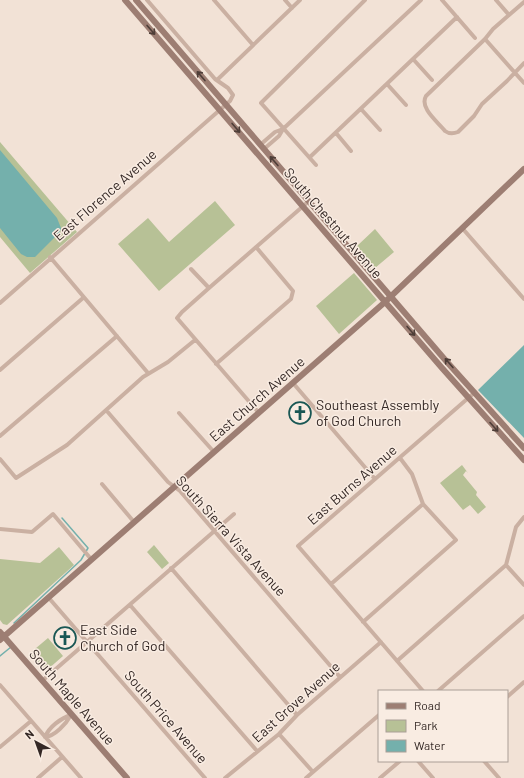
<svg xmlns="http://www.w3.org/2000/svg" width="524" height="778" viewBox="0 0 524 778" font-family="Barlow,sans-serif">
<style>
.green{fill:#b7c196}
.water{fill:#74b0ac}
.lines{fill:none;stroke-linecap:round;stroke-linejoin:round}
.stream{stroke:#74b0ac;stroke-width:1.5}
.street{stroke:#cab0a2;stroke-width:4}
.secondary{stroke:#9d7e73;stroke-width:6}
.oneway{stroke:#4e3e38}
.labels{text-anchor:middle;stroke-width:3;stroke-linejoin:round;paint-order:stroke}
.street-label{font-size:14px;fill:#342825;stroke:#f9ece2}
.poi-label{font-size:14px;fill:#342825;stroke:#f9ece2;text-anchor:start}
</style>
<rect width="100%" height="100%" fill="#f2e2d6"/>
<!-- green -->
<path class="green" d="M0,142l77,90 -47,41 -30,-36z
M215,201l20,24 -76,66 -41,-47 30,-26 21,24z
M375,229l19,23 -19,16 -18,-22z
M354,273l23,27 -38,34 -23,-28z
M462,465l6,8 -2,-2 -3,4 14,17 -1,3 10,12 -8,7 -8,-9 -7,5 -23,-27z
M154,545l15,18 -7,6 -15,-17z
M59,547l15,18 -67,60 -4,-1 -3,-4v-61l40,4z
M48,638l15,18 -16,14 -3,-1 -15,-15z"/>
<!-- water -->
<path class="water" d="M0,150l57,68 4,10 -1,4 -25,25h-8l-6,-3 -21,-26z
M524,345v93l-46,-48z"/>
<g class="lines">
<!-- stream -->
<path class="stream" d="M14,623l67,-63 7,-12 -26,-30
M0,656l11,-9"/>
<!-- street -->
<path class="street" d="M214,0l39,45
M285,0l7,8
M442,0l33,38
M496,0l13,15
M524,2l-31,27 -8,10 -59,57c-7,12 12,26 19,35 4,3 8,3 13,1l16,-16 8,-12 25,-23 17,-18
M485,39l39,44
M413,59l19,21
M217,80l83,-80
M387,84l19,21
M361,109l19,21
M336,133l15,18
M260,145l15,-13 8,-3
M264,149l15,-13 4,-7 138,-129
M310,157l147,-140
M316,165l-55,-62 104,-103
M463,229l61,70
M50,257l98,116
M191,269l18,19
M0,303l230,-202 3,-6 -5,-7 -13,-9 -68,-79
M216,364l75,-65 2,-8 -37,-44
M0,370l83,-72
M293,383l82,96
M106,410l62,72 12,9 160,186
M179,413l35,39
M259,413l-82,-95 5,-6 27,-24 100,-87
M0,436l117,-100
M0,459l16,19 51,-33 76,-68 25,-15 27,-22
M102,484l32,38
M0,529l32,3 21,-18 38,45
M506,565l18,20
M171,568l126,147
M331,584l92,-80
M48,597l157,181
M130,605l127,146
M363,622l93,-82 -33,-36 -11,-30 -12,-16
M397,661l109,-96 10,-38 8,-10
M42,681l192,-167
M0,685l81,93
M423,691l-125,-145 176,-153
M438,691l86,-75
M507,697l17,-15
M279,734l34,38
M45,737c10,-1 21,-13 26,-22
M45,737c4,-10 16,-19 26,-22
M0,747l31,-26
M418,761l15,17
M484,761l15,17
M38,778l24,-21
M225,778l54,-44 18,-19 84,-73
M306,778l73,-63
M380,778l20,-17"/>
<!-- secondary -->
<path class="secondary" d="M125,0l317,368 82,92
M136,0l311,362 77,86
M0,632l127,146
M0,640l385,-338 139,-133"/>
</g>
<!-- one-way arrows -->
<defs><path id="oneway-shaft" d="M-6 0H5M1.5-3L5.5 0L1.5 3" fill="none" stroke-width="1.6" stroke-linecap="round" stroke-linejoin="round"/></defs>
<g class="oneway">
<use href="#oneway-shaft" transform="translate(151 30) rotate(49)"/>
<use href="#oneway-shaft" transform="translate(201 76) rotate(-131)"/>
<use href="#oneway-shaft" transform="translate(236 128) rotate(49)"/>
<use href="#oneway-shaft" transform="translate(274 161) rotate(-131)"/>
<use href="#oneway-shaft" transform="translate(411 331) rotate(49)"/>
<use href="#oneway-shaft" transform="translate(449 363) rotate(-131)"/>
<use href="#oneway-shaft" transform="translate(494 427) rotate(48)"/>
</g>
<!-- icons -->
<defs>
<g id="church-ring" transform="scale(1.15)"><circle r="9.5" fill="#f9ece2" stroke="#195754" stroke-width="1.5"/><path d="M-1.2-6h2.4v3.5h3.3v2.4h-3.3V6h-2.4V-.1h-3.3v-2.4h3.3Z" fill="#195754"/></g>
</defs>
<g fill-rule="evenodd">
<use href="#church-ring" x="300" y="413"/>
<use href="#church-ring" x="65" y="638"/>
</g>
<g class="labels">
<!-- street labels -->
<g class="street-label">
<text transform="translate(105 195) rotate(-41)" y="5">East Florence Avenue</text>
<text transform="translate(333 223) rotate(49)" y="5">South Chestnut Avenue</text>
<text transform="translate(257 399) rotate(-41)" y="5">East Church Avenue</text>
<text transform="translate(352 485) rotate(-41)" y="5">East Burns Avenue</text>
<text transform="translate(231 536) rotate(48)" y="5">South Sierra Vista Avenue</text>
<text transform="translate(72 697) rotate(49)" y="5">South Maple Avenue</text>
<text transform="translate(296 702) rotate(-42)" y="5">East Grove Avenue</text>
<text transform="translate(166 717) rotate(49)" y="5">South Price Avenue</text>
</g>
<!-- poi labels -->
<g class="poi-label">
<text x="316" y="410">Southeast Assembly<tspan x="316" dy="16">of God Church</tspan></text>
<text x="80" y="635">East Side<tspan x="80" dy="16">Church of God</tspan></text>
</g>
</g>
<!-- legend -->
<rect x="378" y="690" width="130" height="72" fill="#f9ece2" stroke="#aa9e96"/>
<rect x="386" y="703" width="20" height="6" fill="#9d7e73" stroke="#aa9e96"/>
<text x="414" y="710" font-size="12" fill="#342825">Road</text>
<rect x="386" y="720" width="20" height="12" fill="#b7c196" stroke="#aa9e96"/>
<text x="414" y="730" font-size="12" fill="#342825">Park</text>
<rect x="386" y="740" width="20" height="12" fill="#74b0ac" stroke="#aa9e96"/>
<text x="414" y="750" font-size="12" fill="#342825">Water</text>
<!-- north arrow -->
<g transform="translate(36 742) rotate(319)" stroke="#f9ece2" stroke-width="3" paint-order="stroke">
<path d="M0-3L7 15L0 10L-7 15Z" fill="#342825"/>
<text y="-6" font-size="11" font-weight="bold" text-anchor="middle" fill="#342825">N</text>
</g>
</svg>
